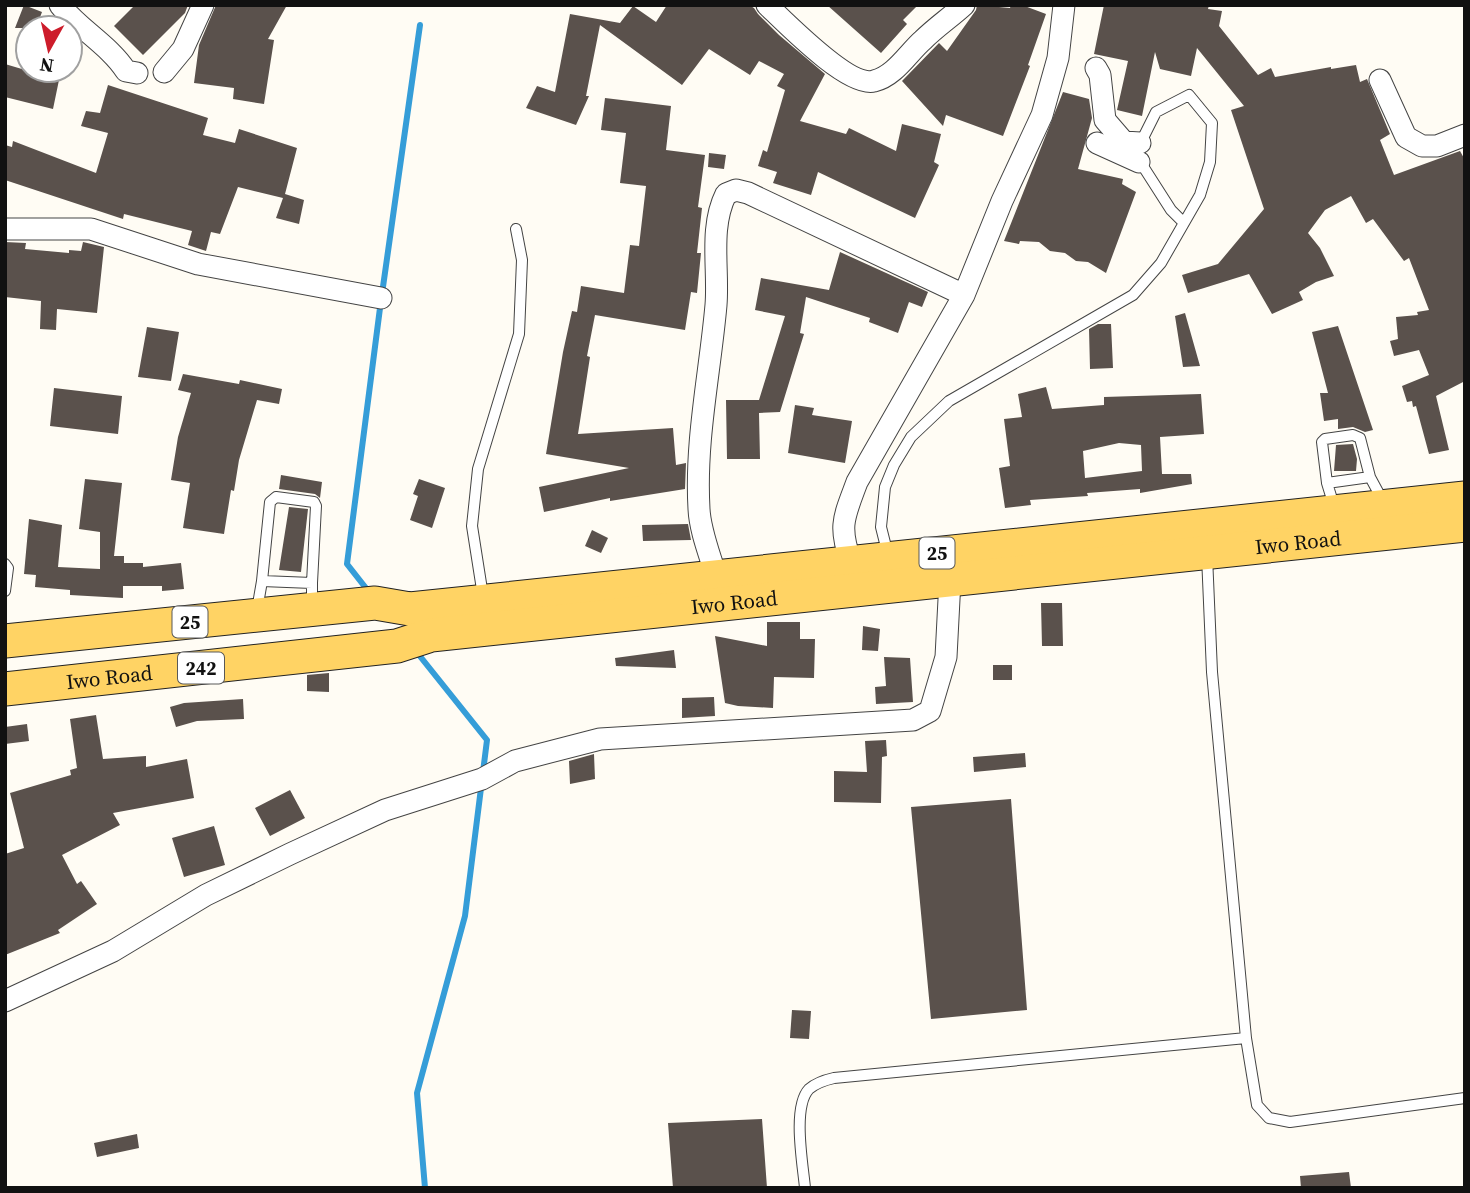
<svg xmlns="http://www.w3.org/2000/svg" width="1470" height="1193" viewBox="0 0 1470 1193" font-family="'Source Serif 4',serif">
<style>
.lines{fill:none;stroke-linecap:round;stroke-linejoin:round}
.stream{stroke:#359dd8;stroke-width:6}
.building{fill:#5a514c;fill-rule:evenodd}
.lane-casing{stroke:#444;stroke-width:12}
.street-casing{stroke:#444;stroke-width:23}
.primary-casing{stroke:#222;stroke-width:35}
.lane{stroke:#fff;stroke-width:10}
.street{stroke:#fff;stroke-width:21}
.primary{stroke:#ffd364;stroke-width:33}
.labels{text-anchor:middle;stroke-width:7;stroke-linejoin:round;paint-order:stroke}
.shield{fill:#fff;stroke:#585858;stroke-width:2}
.shield-label{font-size:19px;font-weight:bold;fill:#111}
.street-label{font-size:21px;fill:#111;stroke:#fff}
</style>
<rect width="100%" height="100%" fill="#fffcf4"/>
<g class="lines">
<!-- stream -->
<path class="stream" d="M369,592l-22,-28 33,-256 40,-283
M415,650l72,90 -22,176 -48,177 8,95"/>
</g>
<!-- building -->
<path class="building" d="M24,5l18,7 -6,16h-21z
M135,5h53l-3,8 -42,42 -29,-29z
M216,5h71l-19,34 6,1 -10,64 -31,-5 1,-11 -40,-5 5,-38z
M667,5h82l5,3 4,6 21,21 46,39 -25,47 46,13 3,-6 47,23 6,-27 39,10 -7,28 5,3 -24,53 -97,-46 -7,23 -38,-12 4,-11 -19,-6 5,-16 4,2 18,-62 -8,-4 7,-12 -25,-13 -9,14 -41,-26 -27,36 -82,-60 -14,71h3l-13,29 -50,-17 11,-22 18,6 15,-78 50,9 13,-17 23,16z
M827,5h91l-15,15 4,4 -26,29z
M977,5l33,3 1,-3h11l24,9 -18,51 2,1 -27,70 -57,-21 -3,11 -41,-45 37,-38 8,8 29,-41z
M1104,5h105l-1,4 14,2 -3,15 39,49 13,-7 4,9 56,-10v2l25,-4 4,17 7,-3 23,55 -10,6 14,35 66,-24 5,9v221l-29,15 13,54 -20,4 -13,-48 -3,1 -1,-6 -5,1 -5,-16 27,-11 -10,-25 -25,6 -4,-15 8,-2 -2,-22 22,-2 -1,-3 12,-2 -20,-52 -5,3 -31,-42 -7,4 -15,-27 -26,14 -17,23 12,15 14,28 -18,6 -17,10 4,8 -31,14 -23,-40 -61,19 -6,-18 36,-11 46,-55 -33,-99 13,-4 -47,-58 -6,28 -31,-7 -5,-17 -13,64 -25,-6 11,-49 -34,-7z
M5,64l54,16 -6,29 -48,-12z
M108,85l100,33 -5,17 32,8 4,-14 58,19 -12,46 19,6 -5,24 -23,-6 7,-20 -45,-11 -18,47 -9,-2 -5,19 -18,-6 4,-14 -68,-17 -1,5 -118,-39v-35l7,2 1,-6 83,32 12,-40 -27,-7 5,-15 14,2z
M1063,92l26,7 3,19 -14,51 45,10 -1,5 14,8 -30,81 -18,-11 -12,-1 -11,-8 -15,-2 -11,-9 -19,-1 -1,3 -15,-3z
M605,98l66,8 -5,44 39,5 -7,52 4,1 -5,45h4l-4,40 -6,-1 -6,38 -90,-15 -8,41 3,1 -12,77 95,-6 3,37 10,-2 -1,26 -75,12v-3l-66,14 -5,-25 90,-19 -83,-14 17,-102 9,-41 5,1 4,-26 43,7 6,-48 9,1 7,-60 -26,-3 6,-50 -25,-3z
M709,153l17,2 -2,14 -16,-2z
M5,242l21,1 -1,6 44,4v-3l12,1 2,-9 21,5 -7,66 -40,-4 -1,21 -16,-1 1,-28 -36,-4z
M840,252l88,40 -6,15 -13,-5 -11,31 -29,-11 1,-4 -64,-21 -6,36 4,1 -24,78 -21,1 1,46h-33l-1,-59h33l26,-84 -30,-6 6,-32 68,12z
M1185,313l15,53 -17,1 -8,-51z
M1098,324h13l2,44 -23,1 -1,-40z
M1338,326l35,104 -8,2 -12,-5 -15,2v-10l-14,2 -4,-28h8l-16,-61z
M147,327l32,5 -8,49 -33,-4z
M183,374l56,10 1,-4 42,9 -3,15 -22,-4 -18,60 -5,31 -3,-1 -7,44 -41,-6 7,-45 -19,-3 7,-43 13,-44 -13,-3z
M1046,387l6,22 52,-4v-8l97,-3 3,40 -44,3 2,37h29l1,10 -52,9v-4l-53,4 1,3 -58,4 1,5 -26,3 -6,-40 11,-2 -6,-47 18,-2 -4,-23zM1119,443l22,2 1,26 -57,7 -2,-27z
M54,388l68,8 -4,38 -68,-8z
M795,405l19,3 -2,7 40,6 -7,42 -57,-10z
M1353,444l4,15 -1,12h-22l2,-26z
M281,475l41,7 -2,16 -5,-4 -36,-5z
M85,479l37,4 -8,73h10v7h19v4l38,-4 3,26 -22,2v-5h-39v12l-53,-3v-5l-35,-3 1,-12 -12,-1 5,-55 33,6 -4,42 42,2v-37l-21,-3z
M419,479l26,9 -13,40 -22,-8 8,-24 -5,-2z
M289,507l19,2 -7,63 -22,-2z
M688,524l3,16 -48,1 -1,-16z
M592,530l16,8 -7,15 -16,-7z
M1041,603h21l1,43h-21z
M767,622h33v17h15l-1,39 -40,-1 -1,31 -35,-2 -13,-3 -10,-67 52,10z
M863,626l17,3 -2,22 -16,-1z
M674,650l2,18 -60,-2 -1,-8z
M884,657l26,1 3,44 -37,2 -1,-17 11,-1z
M993,665h19v15h-19z
M329,673v19l-22,-1v-16z
M714,697l1,19 -33,2v-20z
M243,699l1,20 -47,2 -21,6 -6,-20 14,-4z
M96,715l7,44 43,-3v11l41,-8 7,39 -81,15 7,12 -58,30 15,29 4,-3 16,23 -39,26 2,3 -55,22v-101l19,-6 -14,-55 61,-18 -1,-5 7,-2 -7,-49z
M27,724l2,17 -24,3v-17z
M886,740l1,16 -5,1 -1,46 -47,-1v-31l33,1 -2,-31z
M1025,753l1,14 -52,5 -1,-15z
M594,754l1,25 -25,5 -1,-23z
M290,790l15,28 -35,18 -15,-28z
M1011,799l16,211 -96,9 -20,-212z
M214,826l11,39 -41,12 -12,-39z
M792,1010l19,1 -2,28 -19,-1z
M762,1119l5,69h-94l-5,-65z
M137,1134l2,14 -42,9 -3,-14z
M1349,1172l2,16h-50l-1,-12z"/>
<g class="lines">
<!-- lane casing -->
<g class="lane-casing">
<path id="lane" d="M1139,160l32,50 13,13
M1327,483l-5,-41 3,-3 28,-4 7,3 10,39
M1335,509l-8,-26 43,-6 14,26
M888,555l-7,-28 4,-40 9,-22 17,-28 38,-36 184,-106 28,-32 39,-68 10,-33 2,-39 -23,-28 -33,17 -16,32
M1207,556l5,116 34,366 11,67 12,13 21,4 175,-24
M5,564l3,4 -3,23
M262,581l8,-79 6,-5 38,5 2,4 -4,77
M483,596l-11,-70 6,-57 41,-135 3,-74 -6,-31
M257,610l5,-29 50,2v24
M805,1188c-2,-23 -13,-81 4,-99 7,-6 16,-9 25,-11l412,-40"/>
</g>
<!-- street casing -->
<g class="street-casing">
<path id="street" d="M60,5c20,25 49,40 66,66l11,2
M767,5c19,18 82,83 107,76 21,-5 34,-28 49,-41 13,-13 28,-23 41,-35
M1096,68l4,7 5,45 19,22 16,1
M164,72l19,-23 20,-44
M1380,80l26,57 16,9h15l28,-11
M1097,143l42,19
M5,229h86l107,35 183,34
M851,562c-13,-36 -7,-45 6,-80l107,-187 38,-94 40,-86 16,-57 6,-53
M716,576c-6,-21 -16,-45 -17,-67 -4,-69 11,-136 17,-204 3,-36 -7,-77 10,-111l10,-4 12,3 216,102
M5,1001l108,-50 93,-56 84,-41 95,-44 97,-31 33,-18 85,-22 313,-19 17,-9 16,-54 4,-77"/>
</g>
<!-- primary casing -->
<g class="primary-casing">
<g id="primary">
<path d="M5,641l370,-38 35,6 1055,-111"/>
<path id="s1" d="M5,689l392,-43 34,-11 1034,-110"/>
</g>
</g>
<!-- lane -->
<use href="#lane" class="lane"/>
<!-- street -->
<use href="#street" class="street"/>
<!-- primary -->
<use href="#primary" class="primary"/>
</g>
<g class="labels">
<!-- shield labels -->
<g class="shield">
<rect x="919.5" y="537.5" width="35" height="31" rx="5"/>
<rect x="172.5" y="606.5" width="35" height="31" rx="5"/>
<rect x="178" y="652.5" width="46" height="31" rx="5"/>
</g>
<g class="shield-label">
<text x="937" y="560">25</text>
<text x="190" y="629">25</text>
<text x="201" y="675">242</text>
</g>
<!-- street labels -->
<g class="street-label">
<text dy="7" stroke="none"><textPath href="#s1" startOffset="1302">Iwo Road</textPath></text>
<text dy="7" stroke="none"><textPath href="#s1" startOffset="735">Iwo Road</textPath></text>
<text dy="7" stroke="none"><textPath href="#s1" startOffset="105">Iwo Road</textPath></text>
</g>
</g>
<!-- border -->
<rect width="1470" height="1193" fill="none" stroke="#111111" stroke-width="14"/>
<!-- north arrow -->
<g transform="translate(49 49) rotate(188)"><circle r="33" fill="#ffffff" stroke="#a0a0a0" stroke-width="2"/>
<path d="M0-5L12 26L0 18L-12 26Z" fill="#cd1c2b"/>
<text y="-10" font-size="19" font-weight="bold" text-anchor="middle" fill="#111111">N</text>
</g>
</svg>
